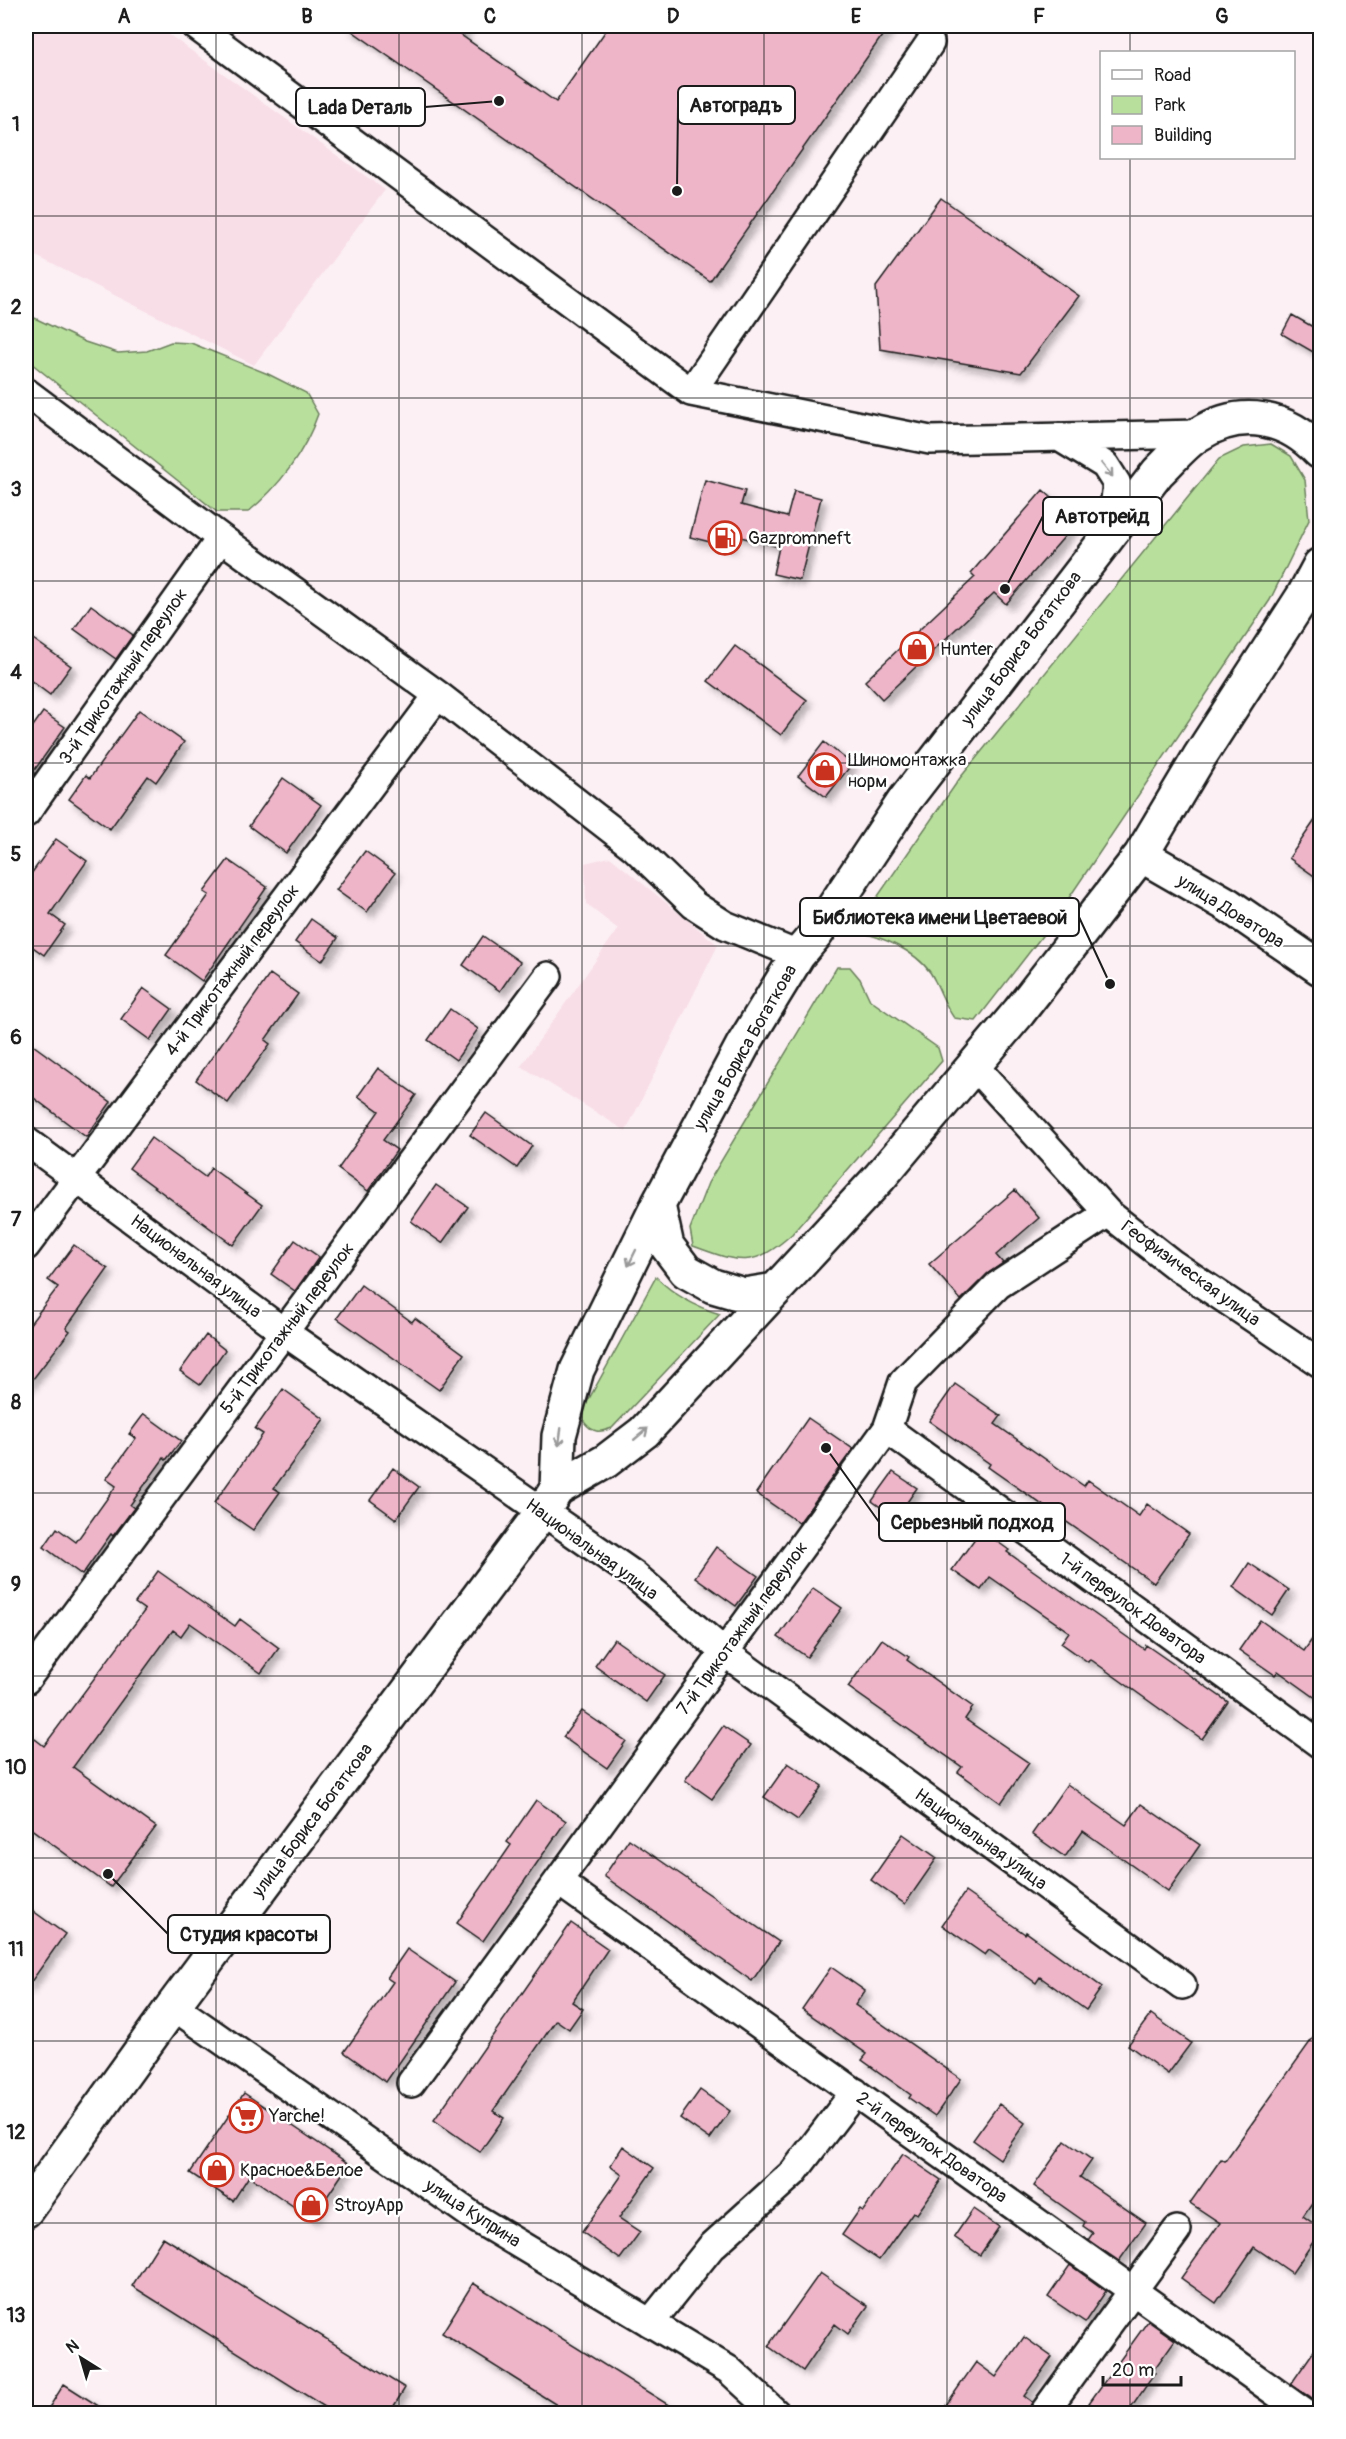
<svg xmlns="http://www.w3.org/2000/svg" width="1346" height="2439" viewBox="0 0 1346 2439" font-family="Pangolin,sans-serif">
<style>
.built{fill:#f8dee7}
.green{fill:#b8e09c;stroke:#6a7e5c;stroke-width:1.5}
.building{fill:#eeb5c9;stroke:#1c1c1c;stroke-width:1.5;filter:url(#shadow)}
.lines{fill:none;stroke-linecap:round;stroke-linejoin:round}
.street-casing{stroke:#1c1c1c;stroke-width:32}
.secondary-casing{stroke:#1c1c1c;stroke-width:38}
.street{stroke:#fff;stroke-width:27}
.secondary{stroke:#fff;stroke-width:33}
.oneway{stroke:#999}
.grid{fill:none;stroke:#1c1c1c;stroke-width:1.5;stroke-opacity:0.55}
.labels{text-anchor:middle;stroke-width:5;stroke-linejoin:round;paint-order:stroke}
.poi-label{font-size:18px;fill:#1c1c1c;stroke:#fff;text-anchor:start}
.street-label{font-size:18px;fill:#1c1c1c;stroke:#fff}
.leader{fill:none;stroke:#1c1c1c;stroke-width:2}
.callout-dot{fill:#1c1c1c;stroke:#fff;stroke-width:2}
.callout{fill:#fff;stroke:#1c1c1c;stroke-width:2}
.callout-label{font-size:20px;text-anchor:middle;font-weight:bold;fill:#1c1c1c}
.neatline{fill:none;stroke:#1c1c1c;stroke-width:2}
.grid-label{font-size:20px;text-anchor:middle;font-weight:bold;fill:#1c1c1c}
</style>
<defs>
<filter id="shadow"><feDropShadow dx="5.5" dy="5.5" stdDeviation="3" flood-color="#0004"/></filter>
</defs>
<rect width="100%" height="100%" fill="#fcf0f4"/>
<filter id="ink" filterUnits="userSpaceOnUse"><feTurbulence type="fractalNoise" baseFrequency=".0167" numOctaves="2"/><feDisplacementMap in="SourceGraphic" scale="12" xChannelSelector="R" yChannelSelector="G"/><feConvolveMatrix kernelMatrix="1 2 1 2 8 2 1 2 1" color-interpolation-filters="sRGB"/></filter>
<g filter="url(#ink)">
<!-- built -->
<path class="built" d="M26,26h131l228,164 -131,175 -228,-114z
M610,857l108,88 -92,186 -105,-65 97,-137 -32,-25 -1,-41z"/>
<!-- green -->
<path class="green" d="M26,314l59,28 33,11 29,-2 24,-9 20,1 77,31 38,19 12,21c-13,38 -39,73 -70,98h-31l-191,-153z
M1271,444l20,12 14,24 4,40 -39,80 -218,323 -76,98 -22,-3c-9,-13 -12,-23 -19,-37 -11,-25 -43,-40 -68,-47l-5,-15 98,-141 259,-319 25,-12z
M837,967h13l10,12 10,21 68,48 4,13 -150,173c-39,35 -53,29 -99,12l-3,-17 18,-46z
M656,1277c17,17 40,30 64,37l-108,114c-13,5 -19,5 -28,-6v-14z"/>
<!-- building -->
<path class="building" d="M345,26h122l-6,9 95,67 53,-76h280l-179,255z
M941,198l138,98 -58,77 -141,-24 -4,-62z
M1292,315l28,16v25l-38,-22z
M705,480l40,11 -4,14 46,12 7,-26 27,7 -21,82 -27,-6 6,-27 -46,-12 -3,12 -40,-10z
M1043,490l35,31 -72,83 -12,-11 -112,106 -17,-18 110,-104 -4,-4z
M91,605l42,30 -17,24 -42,-30z
M26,634l45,32 -21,29 -24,-18z
M735,646l72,54 -26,35 -73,-54z
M139,710l45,32 -28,40 -8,-6 -38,53 -41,-30 17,-24 4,3z
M43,712l22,15 -39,55v-46z
M824,742l28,22 -26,33 -28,-21z
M283,778l38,27 -35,48 -37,-27z
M1320,813v67l-31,-22z
M56,839l31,22 -37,53 15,11 -21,30 -18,-13v-61z
M365,851l30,22 -28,39 -31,-22z
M228,860l39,27 -65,94 -36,-26 43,-60 -5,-3z
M311,919l27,19 -16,23 -27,-19z
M483,936l37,26 -20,29 -37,-26z
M270,974l28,20 -33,46 5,4 -42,59 -32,-23z
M143,988l29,21 -22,31 -29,-21z
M450,1009l28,20 -22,31 -28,-20z
M26,1040l85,62 -25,35 -60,-45z
M378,1068l38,27 -33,45 14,10 -29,41 -30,-22 41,-58 -21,-15z
M486,1113l46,33 -15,22 -47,-33z
M151,1138l54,39 6,-9 51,37 -29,40 -104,-77z
M436,1185l32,22 -26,36 -31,-22z
M1015,1190l24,28 -43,37 7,8 -16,11 -26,26 -32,-36z
M295,1240l24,17 -24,34 -24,-17z
M74,1245l34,24 -42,59 4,3 -44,57v-59l32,-42 -10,-7z
M361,1285l51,37 3,-4 49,36 -25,36 -102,-72z
M206,1335l19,15 -25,35 -20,-14z
M955,1384l46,32 -6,8 89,62 4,-6 51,36 8,-12 42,30 -35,49 -166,-116 2,-3 -61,-43z
M283,1389l41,30 -50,69 6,4 -27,38 -39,-27 49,-69 -8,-5z
M144,1414l37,27 -15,19 -2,-2 -34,47 4,3 -21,28 -2,-2 -29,41 -38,-28 13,-19 19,14 40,-56 -10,-7 30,-41 -7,-4z
M808,1418l45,31 -54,74 -43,-30z
M393,1468l26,19 -23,32 -26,-19z
M893,1472l24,16 -21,30 -24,-17z
M981,1530l28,20 -2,2 137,97 2,-4 82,57 -26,37 -112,-80 -2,3 -27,-19 8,-11 -79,-55 -9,13 -29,-20z
M716,1547l42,29 -22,30 -41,-29z
M1249,1563l40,27 -17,25 -39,-28z
M158,1571l77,55 5,-7 39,29 -18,25 -71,-50 -9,13 -8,-6 -100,137 83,60 -45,60 -85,-62v-93l18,14 101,-136 -10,-7z
M813,1588l29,20 -35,49 -29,-20z
M1260,1620l44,31 16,-23v73l-42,-30 -3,4 -36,-25z
M614,1639l51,36 -19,27 -51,-36z
M882,1639l27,18 -2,3 66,47 -8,12 64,44 -28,40 -43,-31 4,-5 -114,-80z
M582,1711l44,30 -19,27 -44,-31z
M723,1726l28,19 -39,54 -27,-19z
M788,1763l34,23 -24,34 -34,-23z
M1067,1784l59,41 15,-21 59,41 -32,46 -85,-60 -18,26 -33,-23z
M536,1800l30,21 -83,120 -26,-18 54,-78 -4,-3z
M903,1834l34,24 -32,46 -34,-24z
M629,1839l150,103 -27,39 -148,-105z
M965,1892l60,42 1,-2 76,55 -16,23 -46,-33 -4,6 -47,-33 -4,5 -43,-30z
M26,1906l39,28 -39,55z
M571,1923l37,26 -36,53 11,7 -14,20 -13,-9 -63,91 11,7 -24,34 -46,-32z
M407,1949l48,33 -69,100 -42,-30 49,-70 -6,-4z
M831,1967l34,24 -10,14 106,74 -26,37 -26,-18 2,-3 -49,-35 5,-6 -65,-45z
M1151,2014l40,29 -23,31 -40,-29z
M1320,2028v163l-17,25 17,12v4l-28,41 -38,-26 -38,56 -35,-25 39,-55 -30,-20 31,-44 4,2z
M700,2090l30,21 -20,28 -30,-21z
M244,2093l105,71 -37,55 -63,-43 -16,25 -43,-28z
M999,2104l26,19 -25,36 -27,-19z
M1065,2141l27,19 -12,17 66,46 -27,38 -31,-21 5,-7 -10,-7 2,-4 -51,-36z
M623,2146l31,22 -35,50 21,14 -20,27 -38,-27 40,-57 -12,-9z
M903,2154l38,26 -24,34 -4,-2 -34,48 -37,-25 18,-26 3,2z
M973,2209l26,18 -19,28 -26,-18z
M163,2237l242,151 -16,26h-53l-204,-128z
M1070,2265l36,26 -21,31 -37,-25z
M820,2273l48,33 -20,28 -13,-10 -32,47 -35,-25z
M473,2283l210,131h-112l-129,-81z
M1148,2321l27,19 -23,32 3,1 -28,41h-22l-16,-11z
M1024,2337l28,20 -28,39 8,6 -5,12h-69l-12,-9 30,-43 20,15z
M1320,2342v66l-5,-7 -24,-17z
M64,2384l47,30h-66z"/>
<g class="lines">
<!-- street casing -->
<g class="street-casing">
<path id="street" d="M196,26l495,366
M930,43l-239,349 239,48 269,-6
M26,392l195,146 217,157 196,152 60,58 31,20 73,30
M1059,437l46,28 12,19 -6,48
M26,813l195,-275
M974,1066l134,147 65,51 147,99
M26,1141l258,191 350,243 90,77 458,333
M26,1246l412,-551
M887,1429l433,315
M26,1680l522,-704
M558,1881l748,533
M173,2006l304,213 252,151 48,44
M411,2083l476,-654 16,-47 95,-97 110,-72
M650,2323l61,-76 82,-74 62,-81
M1043,2414l134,-184"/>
</g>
<!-- secondary casing -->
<g class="secondary-casing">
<path id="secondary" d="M1141,855l87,50 92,63
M658,1205l9,41 19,25 27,15 31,9 31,-5
M557,1489l2,-53 18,-66 81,-165 85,-160 55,-90 18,-21 89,-134 253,-328c13,-12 26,-29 41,-38 43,-27 88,-17 121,18
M26,2210l147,-204 369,-494 15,-23 49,-28 38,-29 236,-255 139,-165 122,-157 59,-99 104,-161 16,-30"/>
</g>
<!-- street -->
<use href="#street" class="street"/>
<!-- secondary -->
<use href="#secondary" class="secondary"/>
</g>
<!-- one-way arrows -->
<defs><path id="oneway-shaft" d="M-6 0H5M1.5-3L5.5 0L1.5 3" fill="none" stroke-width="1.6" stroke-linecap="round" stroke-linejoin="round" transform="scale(1.5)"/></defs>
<g class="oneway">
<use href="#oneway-shaft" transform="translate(1107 470) rotate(51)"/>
<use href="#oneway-shaft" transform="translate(632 1258) rotate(116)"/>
<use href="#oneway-shaft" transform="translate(641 1434) rotate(-40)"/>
<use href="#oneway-shaft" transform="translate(560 1437) rotate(98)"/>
</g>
</g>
<!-- grid -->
<path class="grid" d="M216,26v2388M399,26v2388M582,26v2388M764,26v2388M947,26v2388M1130,26v26M1130,158v2256M26,216h1294M26,398h1294M26,581h1294M26,763h1294M26,946h1294M26,1128h1294M26,1311h1294M26,1493h1294M26,1676h1294M26,1858h1294M26,2041h1294M26,2223h1294"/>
<!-- icons -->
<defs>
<g id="fuel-ring" transform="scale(1.725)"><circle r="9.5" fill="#fff" stroke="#c8321e" stroke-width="1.5"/><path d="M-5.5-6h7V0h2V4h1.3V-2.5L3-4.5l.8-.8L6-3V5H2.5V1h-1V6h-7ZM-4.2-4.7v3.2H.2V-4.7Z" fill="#c8321e"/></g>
<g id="shop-ring" transform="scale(1.725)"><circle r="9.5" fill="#fff" stroke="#c8321e" stroke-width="1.5"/><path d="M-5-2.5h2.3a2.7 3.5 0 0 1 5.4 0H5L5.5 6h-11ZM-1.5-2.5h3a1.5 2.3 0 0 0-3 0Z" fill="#c8321e"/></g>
<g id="supermarket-ring" transform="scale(1.725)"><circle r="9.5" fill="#fff" stroke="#c8321e" stroke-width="1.5"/><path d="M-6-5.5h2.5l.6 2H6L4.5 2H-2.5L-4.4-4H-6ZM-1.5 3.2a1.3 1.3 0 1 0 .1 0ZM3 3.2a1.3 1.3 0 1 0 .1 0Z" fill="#c8321e"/></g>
</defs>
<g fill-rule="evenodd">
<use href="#fuel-ring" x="725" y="538"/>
<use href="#shop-ring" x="917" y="649"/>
<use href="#shop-ring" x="825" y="770"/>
<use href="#supermarket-ring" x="246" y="2116"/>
<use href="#shop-ring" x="217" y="2170"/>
<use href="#shop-ring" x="311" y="2205"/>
</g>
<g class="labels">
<!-- poi labels -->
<g class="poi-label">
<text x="748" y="544">Gazpromneft</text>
<text x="940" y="655">Hunter</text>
<text x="848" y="766">Шиномонтажка<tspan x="848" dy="21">норм</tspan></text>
<text x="269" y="2122">Yarche!</text>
<text x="240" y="2176">Красное&amp;Белое</text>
<text x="334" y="2211">StroyApp</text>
</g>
<!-- street labels -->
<g class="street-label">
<text transform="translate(1021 648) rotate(-53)" y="6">улица Бориса Богаткова</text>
<text transform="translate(123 676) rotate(-55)" y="6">3-й Трикотажный переулок</text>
<text transform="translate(1231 911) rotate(32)" y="6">улица Доватора</text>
<text transform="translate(232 970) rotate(-53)" y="6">4-й Трикотажный переулок</text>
<text transform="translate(745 1047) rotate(-60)" y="6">улица Бориса Богаткова</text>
<text transform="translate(196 1266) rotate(37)" y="6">Национальная улица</text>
<text transform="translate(1191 1273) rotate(36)" y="6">Геофизическая улица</text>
<text transform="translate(287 1328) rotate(-53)" y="6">5-й Трикотажный переулок</text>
<text transform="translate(592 1549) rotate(36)" y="6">Национальная улица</text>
<text transform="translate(1133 1608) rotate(36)" y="6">1-й переулок Доватора</text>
<text transform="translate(742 1628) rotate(-54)" y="6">7-й Трикотажный переулок</text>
<text transform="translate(312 1820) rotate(-53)" y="6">улица Бориса Богаткова</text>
<text transform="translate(981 1839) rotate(36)" y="6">Национальная улица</text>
<text transform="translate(932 2147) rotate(35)" y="6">2-й переулок Доватора</text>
<text transform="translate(473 2213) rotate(33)" y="6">улица Куприна</text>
</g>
</g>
<!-- callouts -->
<path class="leader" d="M677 191L678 105M499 101L425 107M1005 589L1043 516M1110 984L1079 917M826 1448L879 1522M108 1874L168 1934"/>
<g class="callout-dot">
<circle cx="677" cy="191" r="6"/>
<circle cx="499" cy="101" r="6"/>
<circle cx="1005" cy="589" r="6"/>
<circle cx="1110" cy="984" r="6"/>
<circle cx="826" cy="1448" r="6"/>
<circle cx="108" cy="1874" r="6"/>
</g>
<g class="callout">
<rect x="678" y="86" width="117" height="38" rx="6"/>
<rect x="296" y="88" width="129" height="38" rx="6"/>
<rect x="1043" y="497" width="119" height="38" rx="6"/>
<rect x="800" y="898" width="279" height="38" rx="6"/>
<rect x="879" y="1503" width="186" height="38" rx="6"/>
<rect x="168" y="1915" width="162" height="38" rx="6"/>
</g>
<g class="callout-label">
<text x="736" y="112">Автоградъ</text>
<text x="360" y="114">Lada Dеталь</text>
<text x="1102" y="523">Автотрейд</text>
<text x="940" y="924">Библиотека имени Цветаевой</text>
<text x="972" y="1529">Серьезный подход</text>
<text x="249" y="1941">Студия красоты</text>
</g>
<!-- margin -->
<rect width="1346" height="2439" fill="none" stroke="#fff" stroke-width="66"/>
<!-- legend -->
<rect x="1100" y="51" width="195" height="108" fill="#ffffff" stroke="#a4a4a4" stroke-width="1.5"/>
<rect x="1112" y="70" width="30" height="9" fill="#ffffff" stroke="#a4a4a4" stroke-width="1.5"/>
<text x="1154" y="81" font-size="18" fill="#1c1c1c">Road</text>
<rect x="1112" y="96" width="30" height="18" fill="#b8e09c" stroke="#a4a4a4" stroke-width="1.5"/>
<text x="1154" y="111" font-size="18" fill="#1c1c1c">Park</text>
<rect x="1112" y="126" width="30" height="18" fill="#eeb5c9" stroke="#a4a4a4" stroke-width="1.5"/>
<text x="1154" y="141" font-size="18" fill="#1c1c1c">Building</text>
<!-- north arrow -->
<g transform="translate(81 2358) rotate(323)" stroke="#ffffff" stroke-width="4.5" paint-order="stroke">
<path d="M0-4.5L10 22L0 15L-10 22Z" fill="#1c1c1c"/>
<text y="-9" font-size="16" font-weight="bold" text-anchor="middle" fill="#1c1c1c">N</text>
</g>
<!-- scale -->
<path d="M1103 2376v9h78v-9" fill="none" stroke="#1c1c1c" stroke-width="3"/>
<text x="1112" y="2376" font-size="18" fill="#1c1c1c" stroke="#ffffff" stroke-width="4.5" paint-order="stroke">20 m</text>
<rect x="33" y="33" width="1280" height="2373" class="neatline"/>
<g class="grid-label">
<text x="124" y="23">A</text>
<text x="307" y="23">B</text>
<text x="490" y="23">C</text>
<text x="673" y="23">D</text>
<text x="856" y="23">E</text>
<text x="1039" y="23">F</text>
<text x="1222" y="23">G</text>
<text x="16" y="131">1</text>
<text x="16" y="314">2</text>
<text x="16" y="496">3</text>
<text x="16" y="679">4</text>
<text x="16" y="861">5</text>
<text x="16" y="1044">6</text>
<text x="16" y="1226">7</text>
<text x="16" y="1409">8</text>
<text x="16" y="1591">9</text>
<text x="16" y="1774">10</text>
<text x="16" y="1956">11</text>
<text x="16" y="2139">12</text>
<text x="16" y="2322">13</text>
</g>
</svg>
